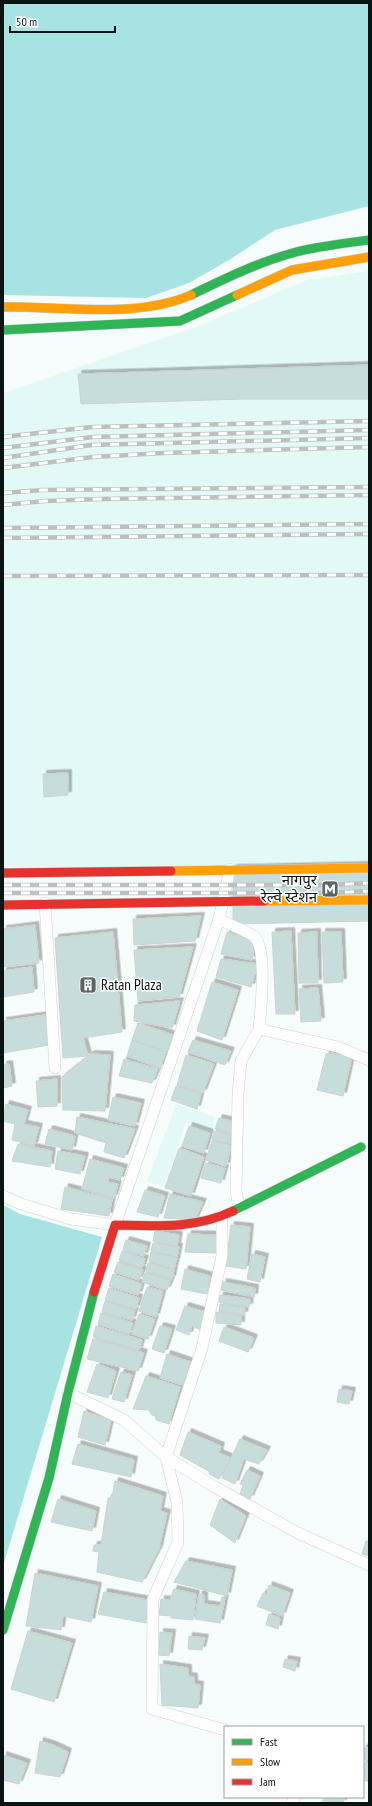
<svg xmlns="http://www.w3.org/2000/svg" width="372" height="1806" viewBox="0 0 372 1806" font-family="'PT Sans Narrow','Noto Sans Devanagari',sans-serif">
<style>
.built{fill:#e2f9f8}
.forest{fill:#a7e3e2}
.building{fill:#c7dddc;stroke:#cad2d1;filter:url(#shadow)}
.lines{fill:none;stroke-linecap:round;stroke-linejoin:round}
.street-casing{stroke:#ccd3d3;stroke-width:12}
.fast-casing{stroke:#ccd3d3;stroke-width:10}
.slow-casing{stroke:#ccd3d3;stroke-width:10}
.jam-casing{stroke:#ccd3d3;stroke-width:10}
.street{stroke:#fefefe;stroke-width:11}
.fast{stroke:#30b455;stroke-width:9}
.slow{stroke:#ff9f0a;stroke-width:9}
.jam{stroke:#e5322d;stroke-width:9}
.rail-casing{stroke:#bdc0bf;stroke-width:4.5}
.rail{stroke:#fff;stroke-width:3;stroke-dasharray:9;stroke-linecap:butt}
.labels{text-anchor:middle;stroke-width:3;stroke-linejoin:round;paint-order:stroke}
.poi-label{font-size:15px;fill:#0a1413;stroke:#fff;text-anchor:end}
</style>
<defs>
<filter id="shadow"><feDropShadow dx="3.5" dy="-3.5" stdDeviation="0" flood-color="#0004"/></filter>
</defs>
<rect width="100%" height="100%" fill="#f6fbfb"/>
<!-- built -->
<path class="built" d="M369,271v598l-366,-2v-474l193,-66 111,-47z
M176,1104l39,13 -3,13 -26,-8 -22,64 -17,-4z"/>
<!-- forest -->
<path class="forest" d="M3,3h366v203l-94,24 -46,30 -40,23 -43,15 -143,-3z
M3,1205l17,9 82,23 -99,329z"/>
<!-- building -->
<path class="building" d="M369,365v34h-126l-162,5 -3,-30z
M68,773v22l-24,2 -1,-23z
M369,865v56l-136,3v-56z
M201,916l-6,25 -61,4 -1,-26z
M35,925l4,38 -36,4v-38z
M291,931l4,83h-19l-4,-82z
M113,932l9,100 -39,6 5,18 -25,2 -8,-120z
M227,932l28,9 -3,19 -31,-6z
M317,932l1,51h-19l-1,-50z
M322,932h19l2,50 -19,1z
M193,947l-14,50 -41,4 -4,-51z
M221,959l37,5 -7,23 -35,-10z
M32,967l2,25 -31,5v-26z
M212,982l26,8 -16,50 -25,-9z
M318,988l3,33 -20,1 -2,-33z
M180,1001l-8,27 -38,-7 1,-16z
M45,1015l4,30 -46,8v-32z
M138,1023l35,12 -7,17 -34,-12z
M132,1040l34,12 -6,16 -33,-12z
M193,1040l38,11 -6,14 -37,-13z
M332,1053l15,4 4,3 -8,36 -26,-6 9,-36z
M91,1054l19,1 -5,56 -42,-1 -1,-33z
M186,1055l28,9 -11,29 -26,-8z
M124,1059l34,10 -6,14 -33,-7z
M9,1064l3,22 -9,2v-23z
M57,1079v27l-19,1 -2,-26z
M176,1086l25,8 -4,15 -26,-9z
M113,1097l28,6 -6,23 -27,-6z
M6,1104l22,6 -4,14 15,3 -5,19 -22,-6 3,-16 -12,-3z
M77,1117l58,12 -11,29 -20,-6 2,-9 -31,-10z
M219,1118l16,4 -3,12 -17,-5z
M189,1126l21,7 -6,20 -22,-7z
M49,1129l26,7 -3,14 -27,-6z
M214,1131l17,4 -1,9 -18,-4z
M212,1141l19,5 -5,20 -20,-6z
M18,1144l34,7 -2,16 -38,-6z
M179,1148l25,9 -13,39 -26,-8z
M58,1151l27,5 -5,18 -25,-5z
M90,1159l34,9 -4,12 -11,-3 -1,5 10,2 -4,14 -32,-9z
M206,1163l19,5 -4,15 -20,-5z
M65,1187l47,12 -3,17 -48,-7z
M145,1190l20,6 -7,21 -21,-5z
M170,1194l33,8 -8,18 -31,-2z
M231,1225l19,2 -4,42 -20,-3z
M155,1231l24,4 -2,11 -24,-5z
M188,1234l28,1 1,18 -32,-1z
M126,1240l21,6 -3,10 -21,-6z
M153,1243l26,4 -2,10 -26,-6z
M122,1251l23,8 -3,9 -23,-8z
M151,1252l26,6 -3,11 -25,-7z
M252,1254l13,3 -5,25 -13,-3z
M118,1262l25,8 -4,10 -25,-8z
M148,1263l26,7 -2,9 -26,-7z
M185,1269l25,7 -3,18 -26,-5z
M145,1273l26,7 -4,10 -25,-8z
M113,1274l29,10 -4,11 -29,-9z
M223,1282l32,6 -1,9 -33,-7z
M147,1287l16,4 -7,26 -17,-6z
M109,1288l30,10 -3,11 -31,-9z
M220,1295l30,4 -1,8 -30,-5z
M105,1301l30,10 -3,9 -30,-8z
M220,1304l25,4 -1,7 -25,-4z
M185,1306l21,6 -5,18 -9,-4 -3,9 -13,-5z
M216,1312l25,4v9l-25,-2z
M101,1313l32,10 -4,11 -31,-10z
M139,1314l16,5 -7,20 -16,-5z
M96,1326l46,14 -3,10 -46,-13z
M160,1326l12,3 -8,24 -12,-4z
M224,1327l30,11 -6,14 -29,-11z
M93,1339l51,14 -6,18 -51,-12z
M167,1354l24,8 -8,23 -23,-7z
M97,1364l19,7 -8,27 -21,-6z
M121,1372l11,3 -8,27 -12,-3z
M146,1376l34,11 -11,37 -13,-4v-3l-5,-3 -2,-4 -16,-1z
M339,1389l13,2 -3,13 -12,-2z
M84,1411l27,9 -6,25 -27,-8z
M188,1432l33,14 -2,7 12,5 -12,21 -10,-5 1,-2 -30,-17z
M240,1439l27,11 -8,14 -15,-5 -9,25 -13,-6z
M78,1444l56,16 -3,17 -59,-13z
M247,1470l13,6 -10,23 -10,-5 3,-9 -3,-1z
M115,1481l48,15 -3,15 7,2 -8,36 -17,33 -45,-10 2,-20 -6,-1 1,-6h7l7,-47h4z
M58,1499l38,12 -4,20 -41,-9z
M220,1499l26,17 -11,27 -25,-18z
M366,1541l3,1v14l-7,-2z
M186,1561l46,9 -5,26 -53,-14z
M35,1573l63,13 -7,36 -28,-6 -2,14 -35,-4z
M269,1585l21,8 -8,23 -25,-10 6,-13 4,1z
M174,1589l22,5 -3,26 -22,-2v-2l-12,-1 2,-16 9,1z
M104,1592l44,8 -2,23 -48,-9z
M199,1594l5,1v9l16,2 2,-9 3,1 -5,25 -25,-4z
M269,1614l11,4 -2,11 -12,-4z
M28,1631l44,12 -18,59 -43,-13z
M160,1632l12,1 -3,23 -10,-1z
M189,1636l16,2 -3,12 -14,-1z
M285,1659l12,2 -2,10 -12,-4z
M160,1664l28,4v8l6,1v7l6,1 -2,23 -36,-3z
M40,1741l13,4 15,7 -8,25 -25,-4z
M363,1748h6v12h-6z
M3,1755l24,8 -8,21 -16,-4z
M363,1763h6v18h-6z
M324,1797h20l-1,6h-21z"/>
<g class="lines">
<!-- street casing -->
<g class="street-casing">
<path id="street" d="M45,903l10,165
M219,919c7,4 32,14 36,18 12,15 6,72 4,92l79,18 31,13
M3,1196l18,8 50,15 44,6 104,-306 11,-50
M239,1209l-3,-18 2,-97 3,-33 18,-32
M222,1216v40l-20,92 -36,109 11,45 1,40 -25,57 -1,110 73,21
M68,1393l56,27 42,37 49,30 83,46 71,32
M292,1803l3,-6"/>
</g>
<!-- fast casing -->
<g class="fast-casing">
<path id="fast" d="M191,295c35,-17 68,-33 105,-43 24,-6 49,-9 73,-12
M3,330l177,-9 57,-26
M233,1211l128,-64
M3,1630l46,-152 19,-85 26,-101"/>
</g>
<!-- slow casing -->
<g class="slow-casing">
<path id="slow" d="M237,295l55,-25 77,-13
M3,307c60,-1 133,12 188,-12
M171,871l198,-3
M264,901l105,-1"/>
</g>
<!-- jam casing -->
<g class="jam-casing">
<path id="jam" d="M3,873l168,-2
M3,905l261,-4
M94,1292l21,-67c41,1 80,4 118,-14"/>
</g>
<!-- street -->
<use href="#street" class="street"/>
<!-- fast -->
<use href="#fast" class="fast"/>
<!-- slow -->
<use href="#slow" class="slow"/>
<!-- jam -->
<use href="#jam" class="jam"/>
<!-- rail casing -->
<g class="rail-casing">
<path id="rail" d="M3,437l89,-10 277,-6
M3,448l90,-11 276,-7
M3,458l88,-13 278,-7
M3,468l90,-11 71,-4 205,-6
M3,493l39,-3 327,-3
M3,505l42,-4 56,-2 268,-4
M3,528l366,-4
M3,538l366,-4
M3,576l366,-1
M3,885h327l39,-2
M3,893h327l39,-2"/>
</g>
<!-- rail -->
<use href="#rail" class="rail"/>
</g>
<!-- icons -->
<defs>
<g id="metro-square" transform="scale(0.9)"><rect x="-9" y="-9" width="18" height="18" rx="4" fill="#5d6564" stroke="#fff"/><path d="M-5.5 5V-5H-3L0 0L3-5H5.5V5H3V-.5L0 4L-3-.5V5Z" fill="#fff"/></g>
<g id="building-square" transform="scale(0.9)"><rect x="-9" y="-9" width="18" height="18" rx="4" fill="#5d6564" stroke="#fff"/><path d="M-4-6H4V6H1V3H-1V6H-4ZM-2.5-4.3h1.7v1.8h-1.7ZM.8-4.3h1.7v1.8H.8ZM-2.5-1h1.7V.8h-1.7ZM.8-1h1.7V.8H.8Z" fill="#fff"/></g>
</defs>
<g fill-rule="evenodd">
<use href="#metro-square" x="330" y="889"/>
<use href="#building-square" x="88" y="985"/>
</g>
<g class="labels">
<!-- poi labels -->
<g class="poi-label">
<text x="317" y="885">नागपुर<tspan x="317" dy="17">रेल्वे स्टेशन</tspan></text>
<text x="101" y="990" text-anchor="start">Ratan Plaza</text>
</g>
</g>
<!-- border -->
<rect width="372" height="1806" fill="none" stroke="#0a1413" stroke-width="8"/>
<!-- legend -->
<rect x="224" y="1726" width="140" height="72" fill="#ffffff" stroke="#9da1a1"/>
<rect x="232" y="1739" width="20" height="6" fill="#30b455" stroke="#9da1a1"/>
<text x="260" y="1746" font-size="12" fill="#0a1413">Fast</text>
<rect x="232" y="1759" width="20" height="6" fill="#ff9f0a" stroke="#9da1a1"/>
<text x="260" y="1766" font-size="12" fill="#0a1413">Slow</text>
<rect x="232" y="1779" width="20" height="6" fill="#e5322d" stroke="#9da1a1"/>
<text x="260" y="1786" font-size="12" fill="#0a1413">Jam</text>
<!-- scale -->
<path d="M10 26v6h105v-6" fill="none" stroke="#0a1413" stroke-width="2"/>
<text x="16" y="26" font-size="12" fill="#0a1413" stroke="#ffffff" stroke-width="3" paint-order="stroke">50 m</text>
</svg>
